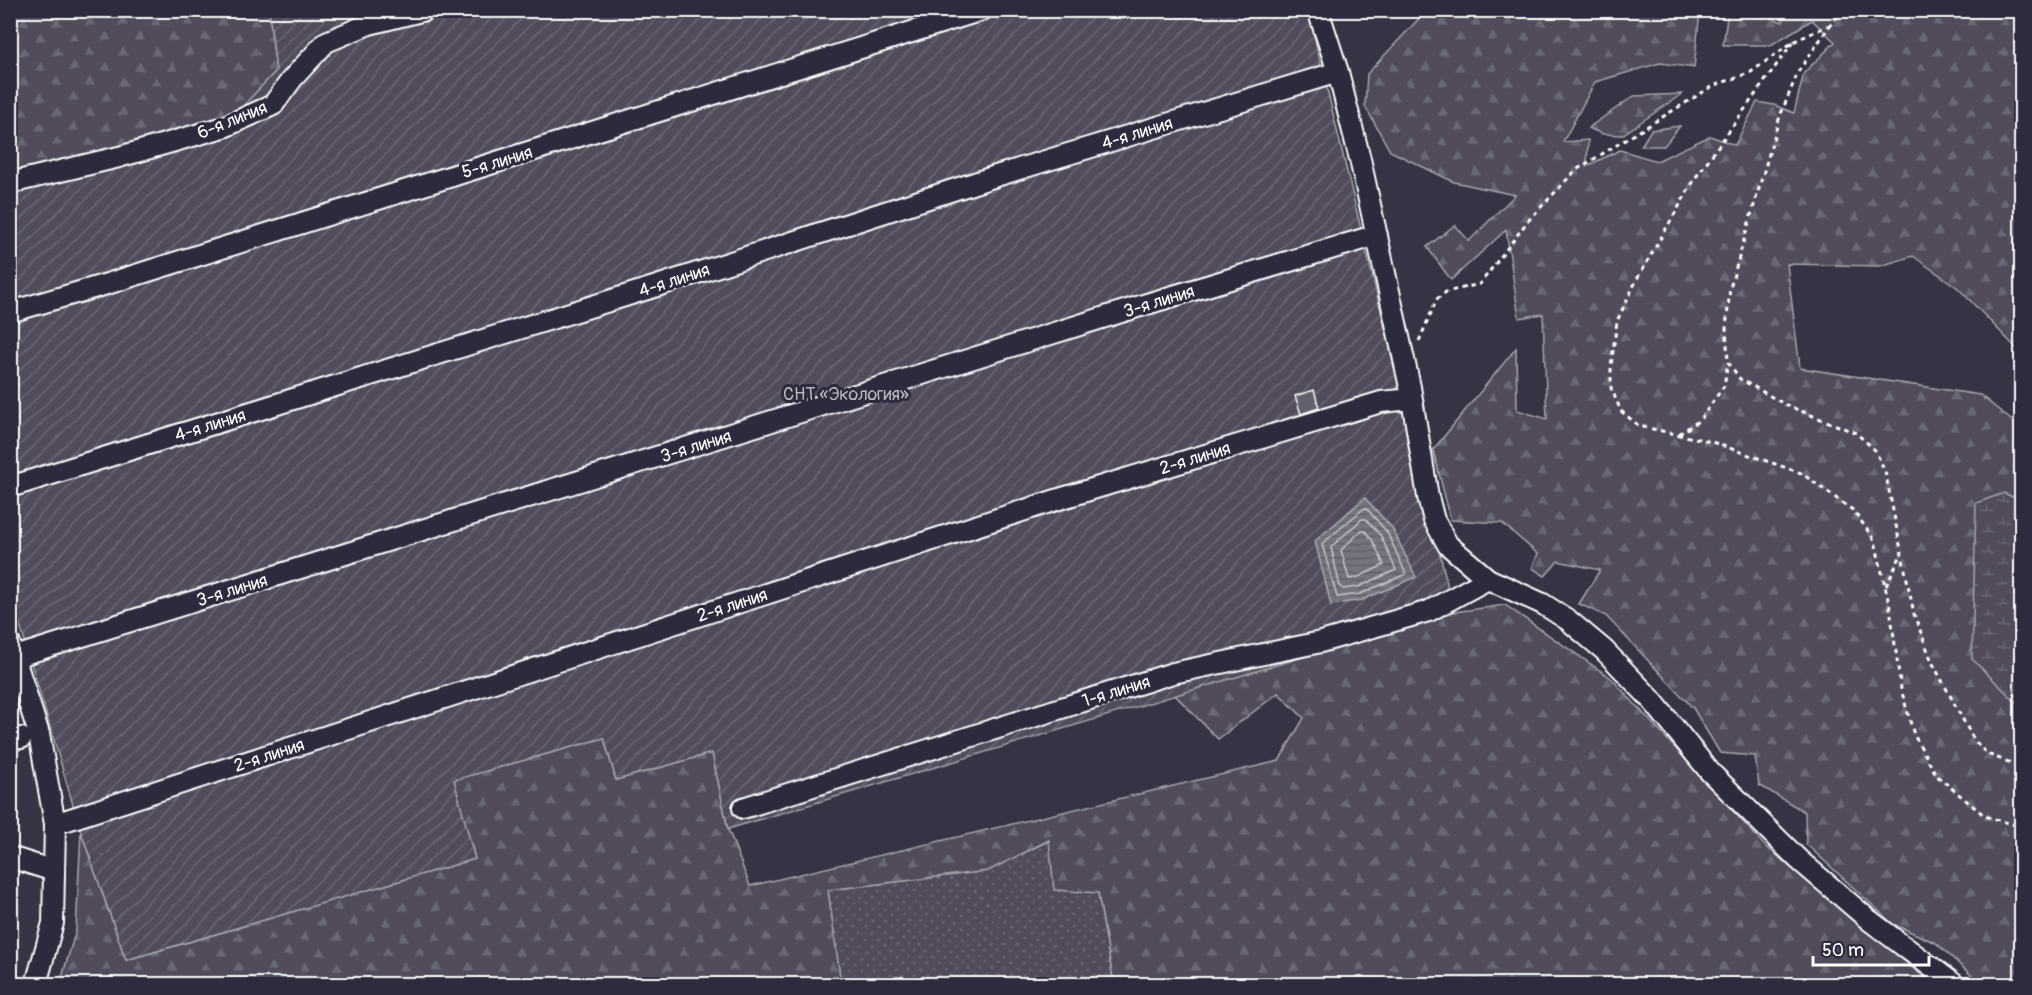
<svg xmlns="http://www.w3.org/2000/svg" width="2032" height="995" viewBox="0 0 2032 995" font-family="Pangolin,sans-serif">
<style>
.grass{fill:url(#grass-dots);stroke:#a8a6ae;stroke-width:1.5}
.forest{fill:url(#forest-firs);stroke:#a8a6ae;stroke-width:1.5}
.wetland{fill:url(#wetland-marsh);stroke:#a8a6ae;stroke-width:1.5}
.garden{fill:url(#garden-furrows);stroke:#a8a6ae;stroke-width:1.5}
.water{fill:url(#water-rules);stroke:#adabb2;stroke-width:1.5}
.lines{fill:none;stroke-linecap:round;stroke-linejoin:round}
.shore{stroke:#c8c7cc;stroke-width:1.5}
.building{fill:#635f6d;stroke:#fff;stroke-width:1.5}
.minor-casing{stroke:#fff;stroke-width:24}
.path{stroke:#fff;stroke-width:3;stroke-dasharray:4.5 4.5;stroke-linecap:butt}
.minor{stroke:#2f2a3d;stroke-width:20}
.labels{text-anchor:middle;stroke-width:6;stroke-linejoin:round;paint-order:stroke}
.street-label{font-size:18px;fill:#fff;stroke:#2f2a3d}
.park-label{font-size:18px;fill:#b9b7be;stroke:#2f2a3d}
</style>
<defs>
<pattern id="grass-dots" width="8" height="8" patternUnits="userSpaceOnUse" patternTransform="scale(1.5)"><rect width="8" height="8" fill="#514c5c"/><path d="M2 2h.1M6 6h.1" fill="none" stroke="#6b6774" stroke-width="1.8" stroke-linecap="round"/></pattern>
<pattern id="forest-firs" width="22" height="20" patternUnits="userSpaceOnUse" patternTransform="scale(1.5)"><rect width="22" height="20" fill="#514c5c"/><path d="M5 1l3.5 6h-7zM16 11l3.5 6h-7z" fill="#6b6774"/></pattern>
<pattern id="wetland-marsh" width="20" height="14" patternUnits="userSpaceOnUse" patternTransform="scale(1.5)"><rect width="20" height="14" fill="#514c5c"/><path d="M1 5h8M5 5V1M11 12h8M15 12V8" fill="none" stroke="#6b6774"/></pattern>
<pattern id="garden-furrows" width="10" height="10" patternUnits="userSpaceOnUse" patternTransform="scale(1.5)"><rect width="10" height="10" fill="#514c5c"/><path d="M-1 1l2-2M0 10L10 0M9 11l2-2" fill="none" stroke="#6b6774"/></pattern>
<pattern id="water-rules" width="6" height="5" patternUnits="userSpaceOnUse" patternTransform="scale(1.5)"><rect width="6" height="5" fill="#76737f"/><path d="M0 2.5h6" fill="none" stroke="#5f5e63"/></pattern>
</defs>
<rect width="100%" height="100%" fill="#373345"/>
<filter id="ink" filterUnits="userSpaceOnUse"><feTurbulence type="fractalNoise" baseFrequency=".0167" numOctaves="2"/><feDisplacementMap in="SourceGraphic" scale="12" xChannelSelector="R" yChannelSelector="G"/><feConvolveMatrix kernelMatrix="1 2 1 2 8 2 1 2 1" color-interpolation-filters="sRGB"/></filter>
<g filter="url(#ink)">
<!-- grass -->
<path class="grass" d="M1050,840l48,53 16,91h-273l-13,-94 159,-19z"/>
<!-- forest -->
<path class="forest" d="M10,11h259l7,60 -50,53 -215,51z
M1426,11h274l-6,57 -34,-5 -65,19 -32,60 25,-2 -1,26 33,-16 37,11 53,-25 25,9 22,-43 17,3 20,8 10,-40 31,-31 -23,-22 -41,25h-48l5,-34h43v7l12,4 3,-11h235v342l-63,-65 -45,-32 -33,10 -93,-2 13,104 180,27 41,33v556h-40l-45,-41 -43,-19 -87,-80 -1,-32 -46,-27 -4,-29 -35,-3 -27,-45 -87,-92 -27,-12 21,-34 -42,-9 -13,15 -13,-8 6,-14 -36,-31 -51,-3 -18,-70 83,-102 1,62 30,9 -4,-105 -24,4 -13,-88 -55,50 -24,-33 28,-22 14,16 46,-46 -61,-13 -64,-31 -25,-45 2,-32z
M1682,94l-60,41 -19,-1 -15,-6 46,-32z
M1680,126l-16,20h-23l10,-16z
M1505,605l106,73 153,167 168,139h-818l-16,-91 -44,-3 -5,-50 -61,31 -160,19 13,94h-305l-1,-7 -18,7h-457l16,-54 5,-98 45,128 349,-101 -22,-79 151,-42 12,42 96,-27 16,76 22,57 529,-125 25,-43 -26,-25 -60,46 -43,-44 279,-83z"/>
<!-- wetland -->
<path class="wetland" d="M2004,493l17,8v206l-49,-48 4,-156z"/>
<!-- garden -->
<path class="garden" d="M269,11h1039l146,601 -726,217 -16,-76 -96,27 -12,-42 -150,42 21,79 -349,101 -45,-128 -70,-237 -1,-420 216,-51 50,-53z"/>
<!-- water -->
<path class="water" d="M1365,498l27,30 24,49 -54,23 -31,5 -16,-64z"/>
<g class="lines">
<!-- shore -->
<path class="shore" d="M1366,508l21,24 19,42 -46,20 -23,3 -15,-53 41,-35z
M1362,519h4l15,17 15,34 -38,17 -15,2 -3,-2 -9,-40z
M1361,531h4l8,10 11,24 -28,13 -7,1 -8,-29z"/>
</g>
<!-- building -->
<path class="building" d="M1314,390l5,18 -18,6 -6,-18z"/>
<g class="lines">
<!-- minor casing -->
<g class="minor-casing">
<path id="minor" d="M1318,10l20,62 22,87 50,228 18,110 6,23 14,25 40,34 55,25 25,16 36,30 47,49 59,73 89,88 70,60 85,64
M10,183l109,-26 105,-30 49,-22 19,-26 34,-37 43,-18 56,-14
M10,312l97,-28 875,-274
M10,487l647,-201 339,-110 342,-104
M10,644l29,90 16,90 -2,99 -17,61
M15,657l1135,-354 227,-68
M10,739l11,-1
M743,808l430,-135 148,-31 108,-31 59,-32
M55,824l1001,-324 325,-98 31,-3
M10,857l44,14"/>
</g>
<!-- path -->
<path class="path" d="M1843,10l-12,14 -33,48 -18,44 -50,172 -4,40 2,34 12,17 46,26 70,28 19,17 10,21 29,143 18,48 42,78 13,14 35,13
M1793,42l-97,135 -59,102 -20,42 -6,45v22l10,23 18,15 73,16 89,31 53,38 21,30 15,67 11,81 13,46 23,41 48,40 37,11
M1419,341l18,-42 9,-7 34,-8 47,-62 49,-52 137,-84 38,-14 42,-30 36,-17
M1679,434l21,-14 24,-34 4,-24
M1886,586l14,-29
M2019,984l3,-10"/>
<!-- minor -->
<use href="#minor" class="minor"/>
</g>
</g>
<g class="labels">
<!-- street labels -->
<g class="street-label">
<text transform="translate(232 120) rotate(-22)" y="6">6-я линия</text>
<text transform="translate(1137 133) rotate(-17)" y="6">4-я линия</text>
<text transform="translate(497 162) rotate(-17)" y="6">5-я линия</text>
<text transform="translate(674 280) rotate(-18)" y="6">4-я линия</text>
<text transform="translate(1159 301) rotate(-17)" y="6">3-я линия</text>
<text transform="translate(210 425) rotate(-17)" y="6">4-я линия</text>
<text transform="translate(696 446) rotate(-17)" y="6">3-я линия</text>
<text transform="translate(1195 458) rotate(-17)" y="6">2-я линия</text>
<text transform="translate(232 590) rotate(-17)" y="6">3-я линия</text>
<text transform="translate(732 605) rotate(-18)" y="6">2-я линия</text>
<text transform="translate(1116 691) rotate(-17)" y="6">1-я линия</text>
<text transform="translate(269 755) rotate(-18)" y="6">2-я линия</text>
</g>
<!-- park labels -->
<g class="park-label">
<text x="846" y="400">СНТ «Экология»</text>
</g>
</g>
<!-- margin -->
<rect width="2032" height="995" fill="none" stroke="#2f2a3d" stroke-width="36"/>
<rect x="18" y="18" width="1996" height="959" fill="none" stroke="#fff" stroke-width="2" filter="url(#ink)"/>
<!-- scale -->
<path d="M1813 956v9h116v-9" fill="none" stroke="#ffffff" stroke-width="3"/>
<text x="1822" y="956" font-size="18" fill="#ffffff" stroke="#2f2a3d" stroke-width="4.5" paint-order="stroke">50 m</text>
</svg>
